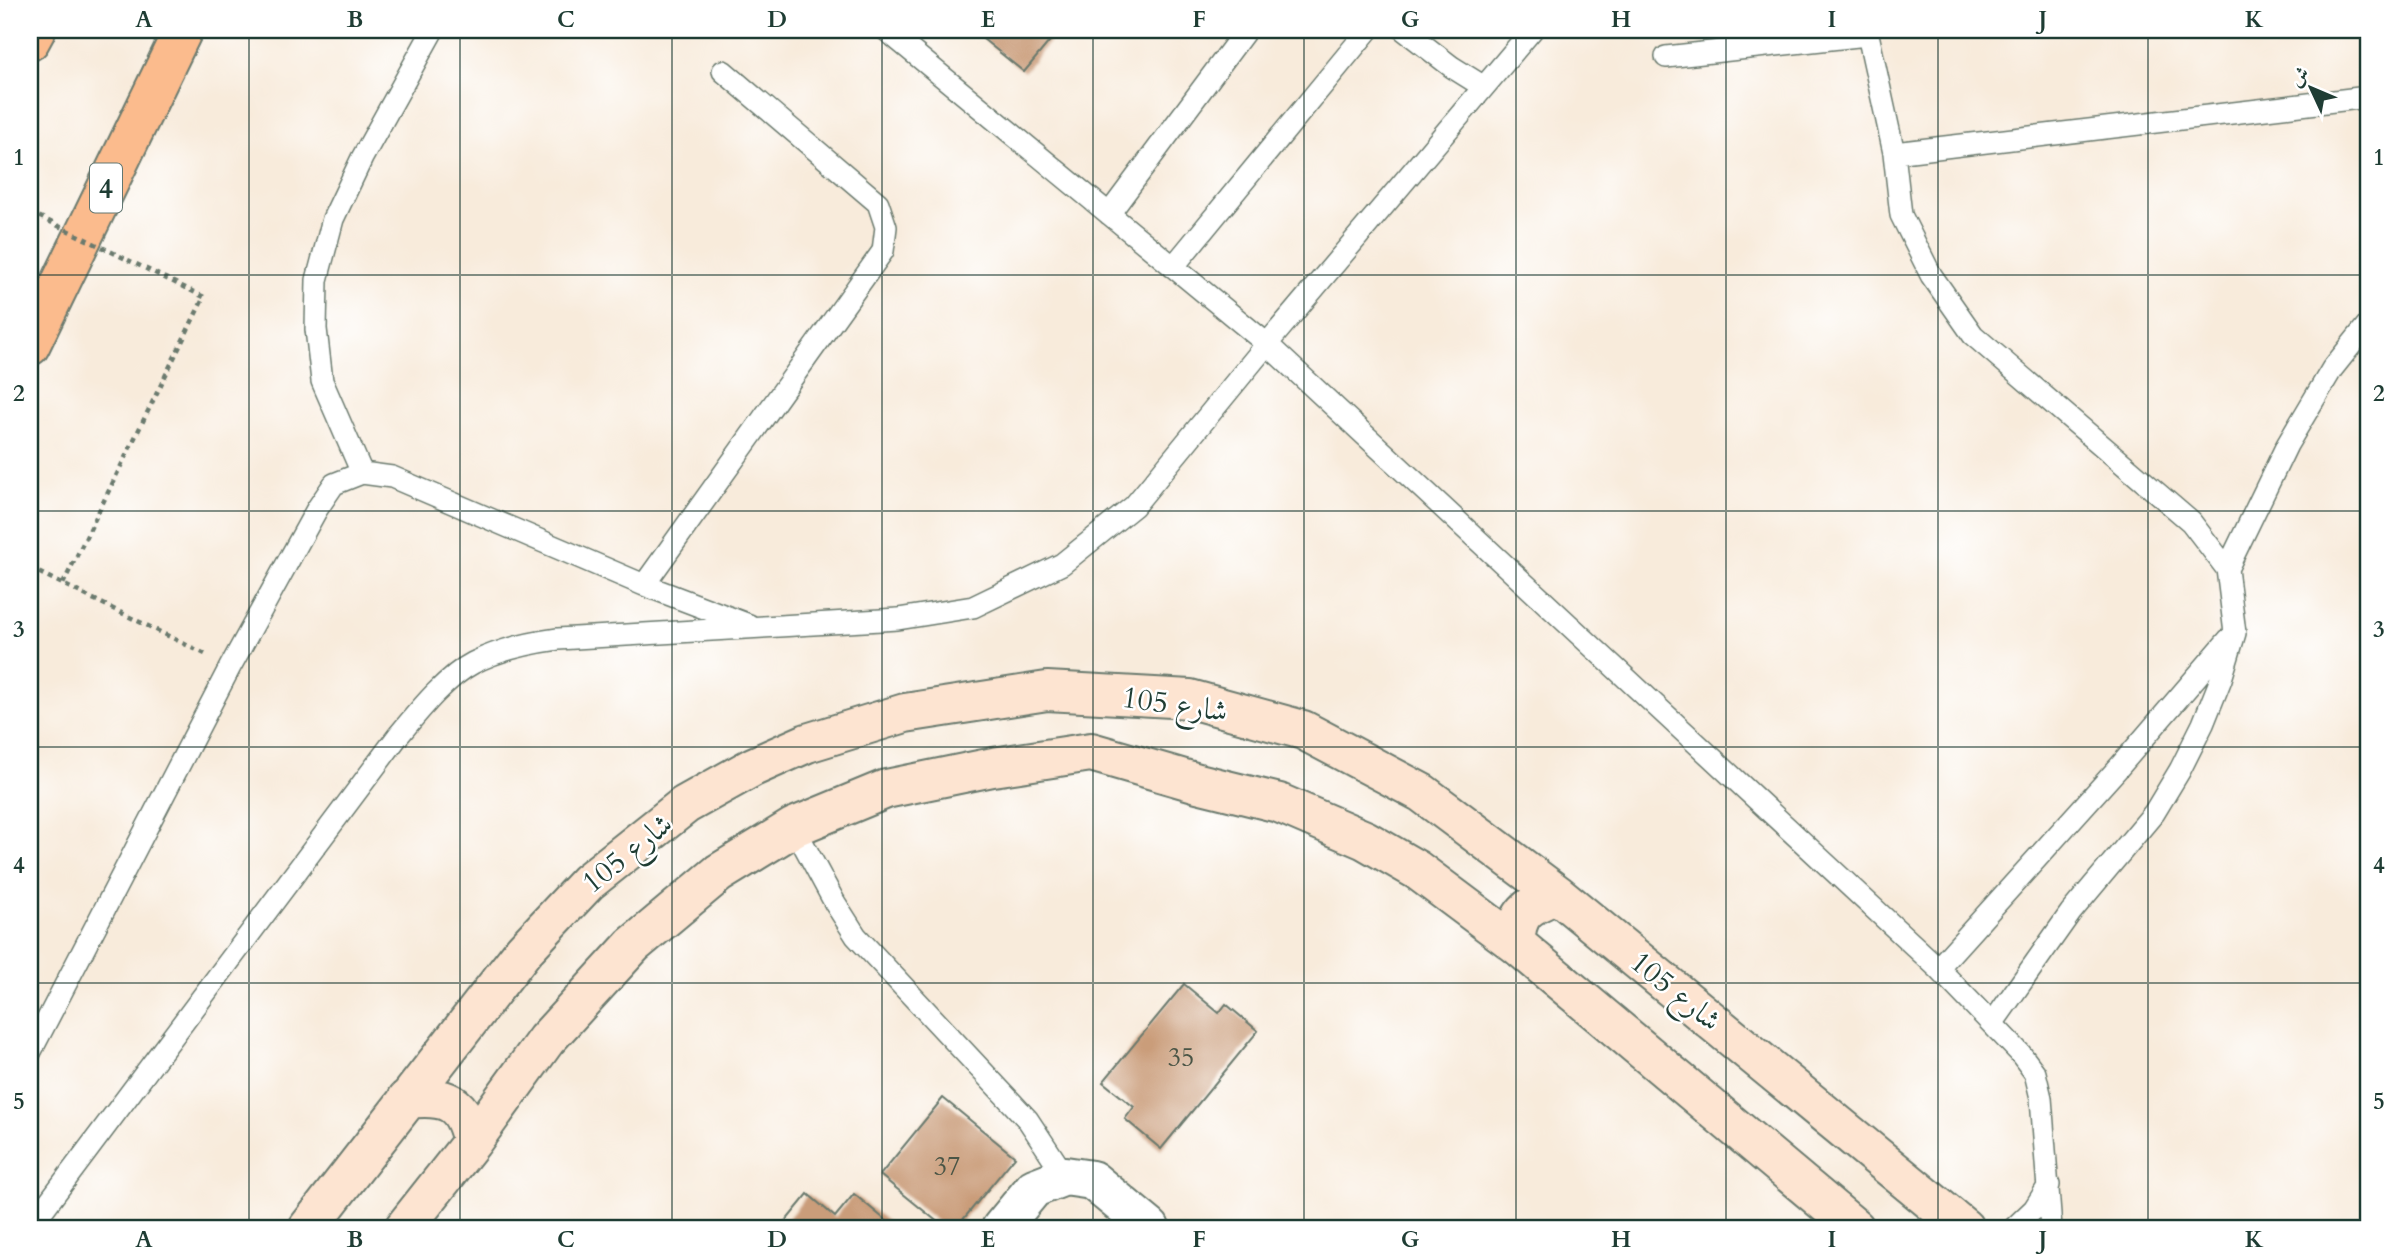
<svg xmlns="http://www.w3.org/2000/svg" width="2398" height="1258" viewBox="0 0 2398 1258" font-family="Cardo,Amiri,serif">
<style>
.building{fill:#ca9d7a}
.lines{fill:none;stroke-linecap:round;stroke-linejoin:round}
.lane-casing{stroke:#6b7a6e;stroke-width:24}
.street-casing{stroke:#6b7a6e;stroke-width:42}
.secondary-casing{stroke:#6b7a6e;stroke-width:42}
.highway-casing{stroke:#6b7a6e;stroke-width:42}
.path{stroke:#6b7a6e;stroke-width:4.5;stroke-dasharray:5 5;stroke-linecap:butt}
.lane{stroke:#fff;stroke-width:21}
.street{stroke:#fff;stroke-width:38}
.secondary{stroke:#fde4d1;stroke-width:38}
.highway{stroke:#fbbb8d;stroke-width:38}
.path-bridge{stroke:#6b7a6e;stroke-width:4.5;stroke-dasharray:5 5;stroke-linecap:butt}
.grid{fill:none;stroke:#1f3d34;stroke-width:2;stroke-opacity:0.55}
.labels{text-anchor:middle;stroke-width:5;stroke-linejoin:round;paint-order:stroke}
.number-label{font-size:26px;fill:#4a5546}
.shield{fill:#fff;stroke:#627771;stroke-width:2}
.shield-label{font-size:28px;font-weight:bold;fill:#1f3d34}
.street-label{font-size:30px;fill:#1f3d34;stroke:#fff}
.neatline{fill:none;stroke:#1f3d34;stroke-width:2.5}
.grid-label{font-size:23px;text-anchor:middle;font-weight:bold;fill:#1f3d34}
</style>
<rect width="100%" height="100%" fill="#fff"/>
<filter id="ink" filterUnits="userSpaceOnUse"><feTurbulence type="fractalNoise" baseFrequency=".0143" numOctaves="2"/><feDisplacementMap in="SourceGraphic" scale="14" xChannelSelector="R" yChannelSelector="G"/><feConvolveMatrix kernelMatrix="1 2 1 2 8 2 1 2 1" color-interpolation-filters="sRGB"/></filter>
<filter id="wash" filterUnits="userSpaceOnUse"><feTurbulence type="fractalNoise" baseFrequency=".00686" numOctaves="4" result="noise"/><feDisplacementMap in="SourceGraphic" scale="28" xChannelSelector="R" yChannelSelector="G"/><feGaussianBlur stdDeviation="1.57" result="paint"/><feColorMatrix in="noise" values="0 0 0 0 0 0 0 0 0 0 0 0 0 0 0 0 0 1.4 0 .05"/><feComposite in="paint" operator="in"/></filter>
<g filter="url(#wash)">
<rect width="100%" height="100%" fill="#f8ebdb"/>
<g id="blocks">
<!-- building -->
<path class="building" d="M972,30h87l-35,42z
M1184,984l35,29 7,-9 32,27 -97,118 -36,-30 9,-12 -31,-25z
M943,1098l72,59 -59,71h-11l-65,-53z
M808,1194l27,23 19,-23 41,34h-115z"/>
</g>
</g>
<g filter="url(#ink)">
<use href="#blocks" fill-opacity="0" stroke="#6b7a6e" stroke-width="2"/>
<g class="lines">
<!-- lane casing -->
<g class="lane-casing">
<path id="lane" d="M886,30l381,314 671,624 82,85 15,20 6,25 10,130
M1404,30l48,37 32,20
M1867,30l27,123 7,62 30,60 42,60 218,187 36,47 8,64 -14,46 -18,45 -23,46 -26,43 -83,99 -79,112
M1666,57l201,-22
M1894,153l474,-56
M1109,214l137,-184
M1173,267l195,-237
M362,473l-40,-92 -6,-52 1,-49 16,-61 29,-61 71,-128
M2227,569l60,-124 45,-76 36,-45
M644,585l239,-334 3,-24 -8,-24 -155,-132
M794,827l41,76 21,33 172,184 37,56
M1938,968l182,-202 109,-127
M30,1053l200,-386 87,-158 17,-25 28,-11 30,4 252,108 105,40
M30,1227l368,-491c20,-24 48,-59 75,-73 27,-14 56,-20 85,-24l340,-20 75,-12 89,-43 72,-58 133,-162 265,-314
M2014,1228l20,-19 15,-24"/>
</g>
<!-- street casing -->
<g class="street-casing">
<path id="street" d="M1001,1228l33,-40 31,-12 27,4 58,48"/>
</g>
<!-- secondary casing -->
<g class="secondary-casing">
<path id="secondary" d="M1516,944c-1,-33 13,-38 41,-50
M407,1099c40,-4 56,2 65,43
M308,1228l216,-278 64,-68 97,-77 68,-38 54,-24 98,-30 142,-22 143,8 113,31 119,63 135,101 407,334
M404,1228l68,-86 74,-102 87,-95 86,-72 75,-46 92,-38 107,-22 98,-15 107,31 81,20 86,37 52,30 99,74 339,284"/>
</g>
<!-- highway casing -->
<g class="highway-casing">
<path id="highway" d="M30,41l6,-11
M30,346l153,-316"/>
</g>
<!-- path -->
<path class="path" d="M30,568l175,86
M63,584l141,-287 -76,-37"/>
<!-- lane -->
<use href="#lane" class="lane"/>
<!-- street -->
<use href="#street" class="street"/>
<!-- secondary -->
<use href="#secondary" class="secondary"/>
<!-- highway -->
<use href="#highway" class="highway"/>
<!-- path-bridge -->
<path class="path-bridge" d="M30,212l98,48"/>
</g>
</g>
<!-- grid -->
<path class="grid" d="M249,30v1198M460,30v1198M672,30v1198M882,30v1198M1093,30v1198M1304,30v1198M1516,30v1198M1726,30v1198M1938,30v1198M2148,30v1198M30,275h2338M30,511h2338M30,747h2338M30,983h2338"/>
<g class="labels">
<!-- number labels -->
<g class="number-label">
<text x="1181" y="1066">35</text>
<text x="947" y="1175">37</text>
</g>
<!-- shield labels -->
<rect class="shield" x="90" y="163.5" width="32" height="49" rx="5"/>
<g class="shield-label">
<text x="106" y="198">4</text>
</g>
<!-- street labels -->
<g class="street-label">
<text transform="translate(1175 704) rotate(8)" y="10">شارع 105</text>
<text transform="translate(627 853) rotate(-39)" y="10">شارع 105</text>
<text transform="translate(1676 991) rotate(39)" y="10">شارع 105</text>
</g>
</g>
<!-- margin -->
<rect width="2398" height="1258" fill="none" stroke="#fff" stroke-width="77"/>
<!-- north arrow -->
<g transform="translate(2311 88) rotate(314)" stroke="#ffffff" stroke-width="5" paint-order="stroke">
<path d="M0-5L12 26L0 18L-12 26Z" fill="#1f3d34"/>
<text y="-10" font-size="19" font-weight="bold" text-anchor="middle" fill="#1f3d34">ش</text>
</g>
<rect x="38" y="38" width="2322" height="1182" class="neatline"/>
<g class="grid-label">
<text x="144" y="27">A</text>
<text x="355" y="27">B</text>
<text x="566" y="27">C</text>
<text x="777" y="27">D</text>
<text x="988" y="27">E</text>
<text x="1199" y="27">F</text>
<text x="1410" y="27">G</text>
<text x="1621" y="27">H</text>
<text x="1832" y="27">I</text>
<text x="2043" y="27">J</text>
<text x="2254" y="27">K</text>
<text x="19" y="165">1</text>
<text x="2379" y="165">1</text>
<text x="19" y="401">2</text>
<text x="2379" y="401">2</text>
<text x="19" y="637">3</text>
<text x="2379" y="637">3</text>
<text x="19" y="873">4</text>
<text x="2379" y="873">4</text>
<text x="19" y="1109">5</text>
<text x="2379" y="1109">5</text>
<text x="144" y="1247">A</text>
<text x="355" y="1247">B</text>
<text x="566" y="1247">C</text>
<text x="777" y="1247">D</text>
<text x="988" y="1247">E</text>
<text x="1199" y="1247">F</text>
<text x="1410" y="1247">G</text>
<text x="1621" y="1247">H</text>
<text x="1832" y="1247">I</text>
<text x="2043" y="1247">J</text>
<text x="2254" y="1247">K</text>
</g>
</svg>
